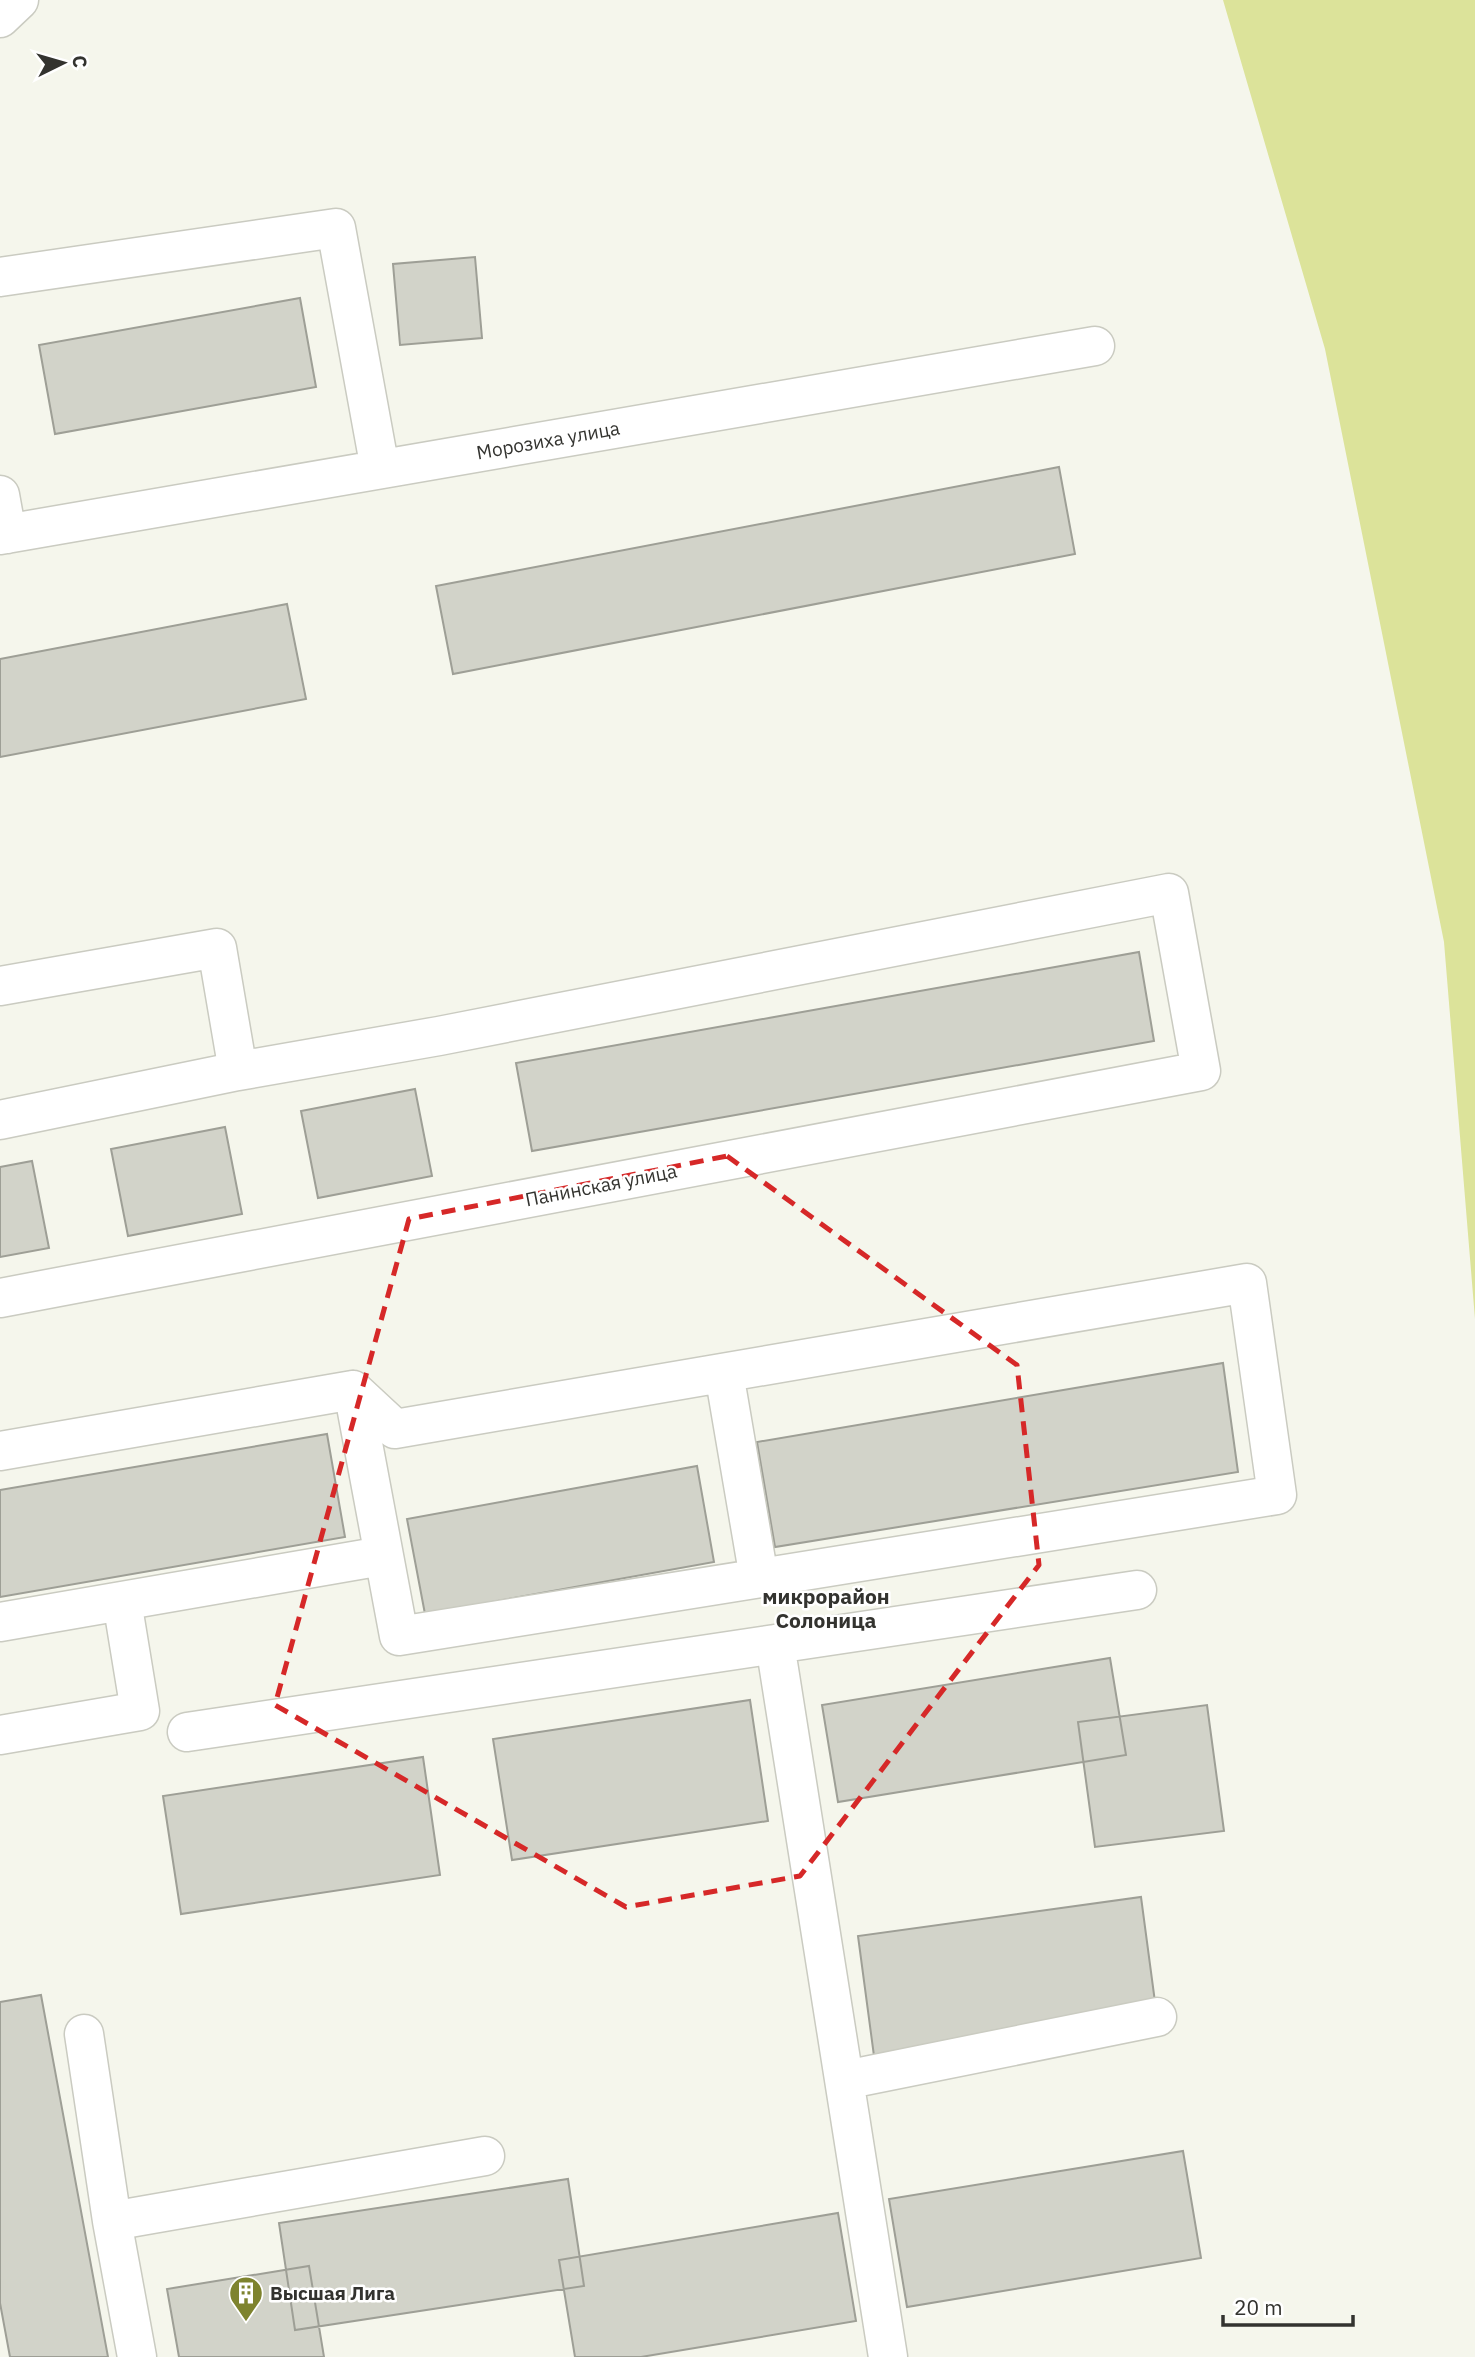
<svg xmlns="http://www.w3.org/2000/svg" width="1475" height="2357" viewBox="0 0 1475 2357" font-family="'IBM Plex Sans',sans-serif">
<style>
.green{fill:#dce39a}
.building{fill:#d2d3c9;stroke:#9e9f96;stroke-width:2}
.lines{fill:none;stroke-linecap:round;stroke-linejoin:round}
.minor-casing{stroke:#cacbc1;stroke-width:41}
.minor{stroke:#fff;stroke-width:38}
.marked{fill:none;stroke:#d62828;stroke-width:5;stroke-dasharray:14 9;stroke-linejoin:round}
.labels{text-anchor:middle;stroke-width:5;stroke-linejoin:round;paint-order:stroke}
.street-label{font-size:19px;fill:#33332f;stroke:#fff}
.poi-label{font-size:19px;font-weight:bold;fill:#33332f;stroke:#fff;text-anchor:start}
.neighbourhood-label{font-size:21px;font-weight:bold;fill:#33332f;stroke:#fff}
</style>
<rect width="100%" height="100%" fill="#f5f6ec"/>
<!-- green -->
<path class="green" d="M1223,0h252v1319l-31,-377 -119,-593z"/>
<!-- building -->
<path class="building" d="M475,257l7,81 -82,7 -7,-81z
M300,298l16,89 -261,47 -16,-89z
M1059,467l16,87 -622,120 -17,-88z
M287,604l19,95 -306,58v-98z
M1139,952l15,89 -622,110 -16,-88z
M415,1089l17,87 -114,22 -17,-87z
M225,1127l17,87 -114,22 -17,-87z
M32,1161l17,87 -49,9v-90z
M1223,1363l15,109 -463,75 -18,-105z
M327,1434l18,103 -345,60v-107z
M697,1466l17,96 -289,52 -18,-95z
M1110,1658l16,97 -288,47 -16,-97z
M750,1700l18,121 -256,39 -19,-121z
M1207,1705l17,126 -129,16 -17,-125z
M423,1757l17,118 -259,39 -18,-118z
M1141,1897l16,120 -283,39 -16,-120z
M41,1995l67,362h-98l-10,-54v-301z
M1183,2151l18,107 -294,49 -18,-108z
M568,2179l16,107 -289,44 -16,-107z
M838,2213l18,108 -215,36h-66l-16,-97z
M309,2266l15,91h-145l-12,-68z"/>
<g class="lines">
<!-- minor casing -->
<g class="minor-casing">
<path id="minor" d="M0,18l19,-18
M0,277l336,-49 44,241
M0,495l7,39
M0,535l1095,-189
M0,986l217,-38 21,123 -238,49
M0,1298l1201,-227 -32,-178 -730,143 -201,35
M724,1373l35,205
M0,1451l353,-61 42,39 852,-146 30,212 -878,141 -46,-246
M0,1622l382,-66
M775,1644l113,713
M187,1732l950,-142
M0,1735l140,-24 -18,-110
M84,2034l28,187 25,136
M845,2080l312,-63
M112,2221l373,-65"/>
</g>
<!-- minor -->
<use href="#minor" class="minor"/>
</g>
<!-- marked area -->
<path class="marked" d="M727,1156l290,209 22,200 -239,311 -174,31 -351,-202 134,-486z"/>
<!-- icons -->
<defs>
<g id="building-pin" transform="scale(1.75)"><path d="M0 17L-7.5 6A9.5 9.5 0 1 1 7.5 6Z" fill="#7e832e" stroke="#fff"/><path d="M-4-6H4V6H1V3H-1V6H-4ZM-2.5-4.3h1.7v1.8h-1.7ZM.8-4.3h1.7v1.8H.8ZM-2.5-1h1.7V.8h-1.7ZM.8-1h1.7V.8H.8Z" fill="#fff"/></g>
</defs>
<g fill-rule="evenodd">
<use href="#building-pin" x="246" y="2293"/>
</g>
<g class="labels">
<!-- street labels -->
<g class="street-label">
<text transform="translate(548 440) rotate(-10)" y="7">Морозиха улица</text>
<text transform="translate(601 1185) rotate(-11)" y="7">Панинская улица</text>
</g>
<!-- poi labels -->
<g class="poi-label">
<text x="270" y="2300">Высшая Лига</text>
</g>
<!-- neighbourhood labels -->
<g class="neighbourhood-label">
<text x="826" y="1604">микрорайон<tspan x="826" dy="24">Солоница</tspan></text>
</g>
</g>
<!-- north arrow -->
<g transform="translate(63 63) rotate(85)" stroke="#ffffff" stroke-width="5" paint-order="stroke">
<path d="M0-5L12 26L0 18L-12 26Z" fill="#33332f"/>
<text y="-10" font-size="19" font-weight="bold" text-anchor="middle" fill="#33332f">С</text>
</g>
<!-- scale -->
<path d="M1223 2315v10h130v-10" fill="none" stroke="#33332f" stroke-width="3.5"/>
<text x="1234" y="2315" font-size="21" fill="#33332f" stroke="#ffffff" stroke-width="5" paint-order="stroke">20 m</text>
</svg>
